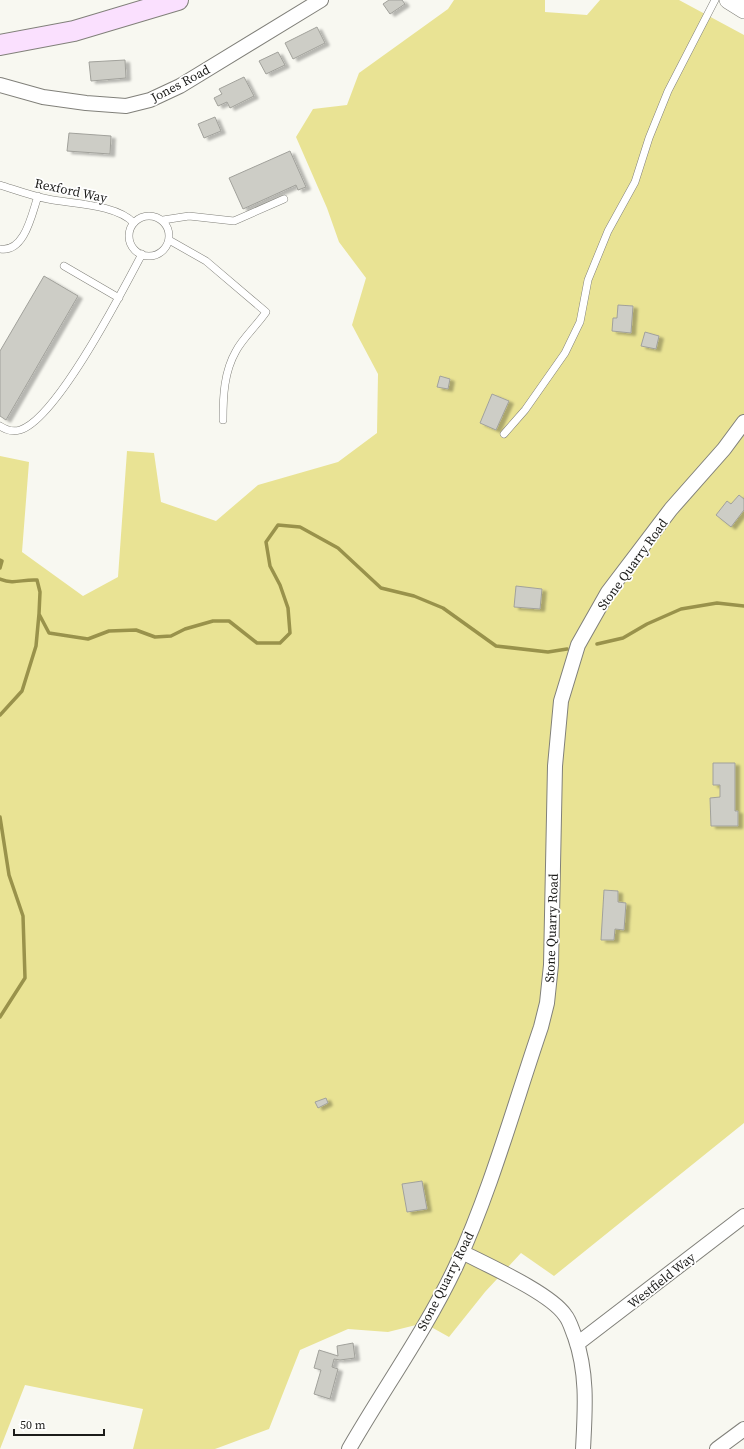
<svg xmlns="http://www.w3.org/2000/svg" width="744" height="1449" viewBox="0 0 744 1449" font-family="'Source Serif 4',serif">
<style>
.green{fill:#e9e394}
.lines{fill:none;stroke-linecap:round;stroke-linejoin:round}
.stream{stroke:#99924b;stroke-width:3.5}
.building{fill:#cdcdc6;stroke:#a1a19b;filter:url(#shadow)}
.service-casing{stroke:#81807a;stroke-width:8}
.minor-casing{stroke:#81807a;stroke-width:16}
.tertiary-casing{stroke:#81807a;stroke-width:18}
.secondary-casing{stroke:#81807a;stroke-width:22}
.service{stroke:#fff;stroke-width:7}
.minor{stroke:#fff;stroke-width:14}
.tertiary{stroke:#fff;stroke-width:17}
.secondary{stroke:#fae0fe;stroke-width:20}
.labels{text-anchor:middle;stroke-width:3.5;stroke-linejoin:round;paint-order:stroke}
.street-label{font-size:13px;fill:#1c1c1a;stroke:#fff}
</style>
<defs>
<filter id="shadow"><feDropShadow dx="4.5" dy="2.5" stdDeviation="1" flood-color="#0004"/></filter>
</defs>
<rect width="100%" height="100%" fill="#f8f8f1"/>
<!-- green -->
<path class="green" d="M454,0h91v12l42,3 13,-15h79l65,35v1088l-190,153 -33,-23 -36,39 -36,45 -25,-14 -36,9 -40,-3 -48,21 -31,79 -54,20h-82l10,-40 -118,-24 -25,64v-993l29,6 -7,90 61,44 35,-19 9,-126 27,2 7,49 55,19 42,-36 80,-23 39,-29 1,-59 -26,-49 14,-47 -27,-36 -12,-34 -31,-71 17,-28 34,-4 12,-32 89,-64z"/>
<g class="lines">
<!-- stream -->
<path class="stream" d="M0,560l2,1 -2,7
M0,579c15,6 21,0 37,1l3,12 -1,22 10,19 39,6 21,-8 27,-1 19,7 16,-1 14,-7 28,-8h16l28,22h23l10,-10 -2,-25 -8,-23 -10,-19 -4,-24 12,-17 22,2 38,21 43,40 33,8 29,12 53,38 52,6 19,-3
M597,644l26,-6 24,-14 34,-15 36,-6 27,3
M0,715l22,-24 14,-45 3,-32
M0,817l9,58 14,41 2,62 -25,39"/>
</g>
<!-- building -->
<path class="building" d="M389,0h13l3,4 -15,10 -7,-10z
M317,27l8,16 -32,16 -8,-16z
M278,52l7,13 -19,9 -7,-13z
M125,60l1,18 -35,3 -2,-19z
M244,77l10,19 -24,12 -3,-6 -9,4 -4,-8 8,-4 -3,-5z
M215,117l6,14 -17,7 -6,-14z
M69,133l42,3 -1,18 -43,-3z
M290,151l16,36 -8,3 -2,-5 -53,24 -14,-31z
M44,276l34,20 -72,124 -6,-4v-65z
M618,305l15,1 -2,27 -19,-2 1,-13h4z
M645,332l14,4 -3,13 -15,-3z
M440,376l10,3 -2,10 -11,-2z
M492,394l17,7 -13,29 -16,-7z
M739,495l5,4v11l-13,17 -15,-12 11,-14 4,3z
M516,586l26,3 -2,20 -26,-2z
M713,763h22v48h3v15h-27l-1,-28 10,-1v-12h-7z
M604,890l14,1v11l8,1 -2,27 -9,-1 -1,11h-13z
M326,1098l2,5 -10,5 -3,-6z
M422,1181l5,28 -20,3 -5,-28z
M353,1343l2,15 -15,2 -6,-1 -2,8 6,2 -8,30 -16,-5 7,-24 -7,-2 5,-18 19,6 -1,-10z"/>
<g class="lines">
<!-- service casing -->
<g class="service-casing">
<path id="service" d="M0,185c16,5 32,11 48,14 25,5 68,5 86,24
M129 236a20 20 0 1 1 40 0a20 20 0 1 1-40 0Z
M163,220l26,-4 45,5 50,-22
M169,240l37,21 60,51c-8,12 -24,27 -30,39 -12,21 -13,45 -13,69
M0,249c25,4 32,-36 38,-53
M64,266l55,32
M0,426c6,4 13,6 20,4 37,-11 103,-140 122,-176
M504,434l21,-24 40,-57 15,-31 8,-42 20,-49 27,-49 14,-44 19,-47 47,-91"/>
</g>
<!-- minor casing -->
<g class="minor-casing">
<path id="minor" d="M0,85l43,12 43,6 40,3 24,-6 30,-14 141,-86
M462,1252c25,13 88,41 103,63 5,6 7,15 10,22 13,37 10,74 8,112
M577,1344l167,-128
M349,1449c35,-61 77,-119 107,-183 35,-76 58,-160 85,-239l6,-24 4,-38 4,-199 6,-65 17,-56 30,-53 63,-83 53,-60 20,-27
M717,1449l27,-20"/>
</g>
<!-- tertiary casing -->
<g class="tertiary-casing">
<path id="tertiary" d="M728,0l16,10"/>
</g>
<!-- secondary casing -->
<g class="secondary-casing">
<path id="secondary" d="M0,45l74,-14 104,-31"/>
</g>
<!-- service -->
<use href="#service" class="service"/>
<!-- minor -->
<use href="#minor" class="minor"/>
<!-- tertiary -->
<use href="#tertiary" class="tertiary"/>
<!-- secondary -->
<use href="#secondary" class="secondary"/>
</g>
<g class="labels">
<!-- street labels -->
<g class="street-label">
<text transform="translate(180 83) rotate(-28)" y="5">Jones Road</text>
<text transform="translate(71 190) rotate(12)" y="5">Rexford Way</text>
<text transform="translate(632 564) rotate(-54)" y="5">Stone Quarry Road</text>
<text transform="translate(551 928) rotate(-88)" y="5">Stone Quarry Road</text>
<text transform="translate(661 1280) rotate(-38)" y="5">Westfield Way</text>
<text transform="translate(445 1281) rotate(-63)" y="5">Stone Quarry Road</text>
</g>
</g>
<!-- scale -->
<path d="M14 1429v6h90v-6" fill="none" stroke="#1c1c1a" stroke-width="2"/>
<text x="20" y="1429" font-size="12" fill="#1c1c1a" stroke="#ffffff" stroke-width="3" paint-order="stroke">50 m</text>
</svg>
